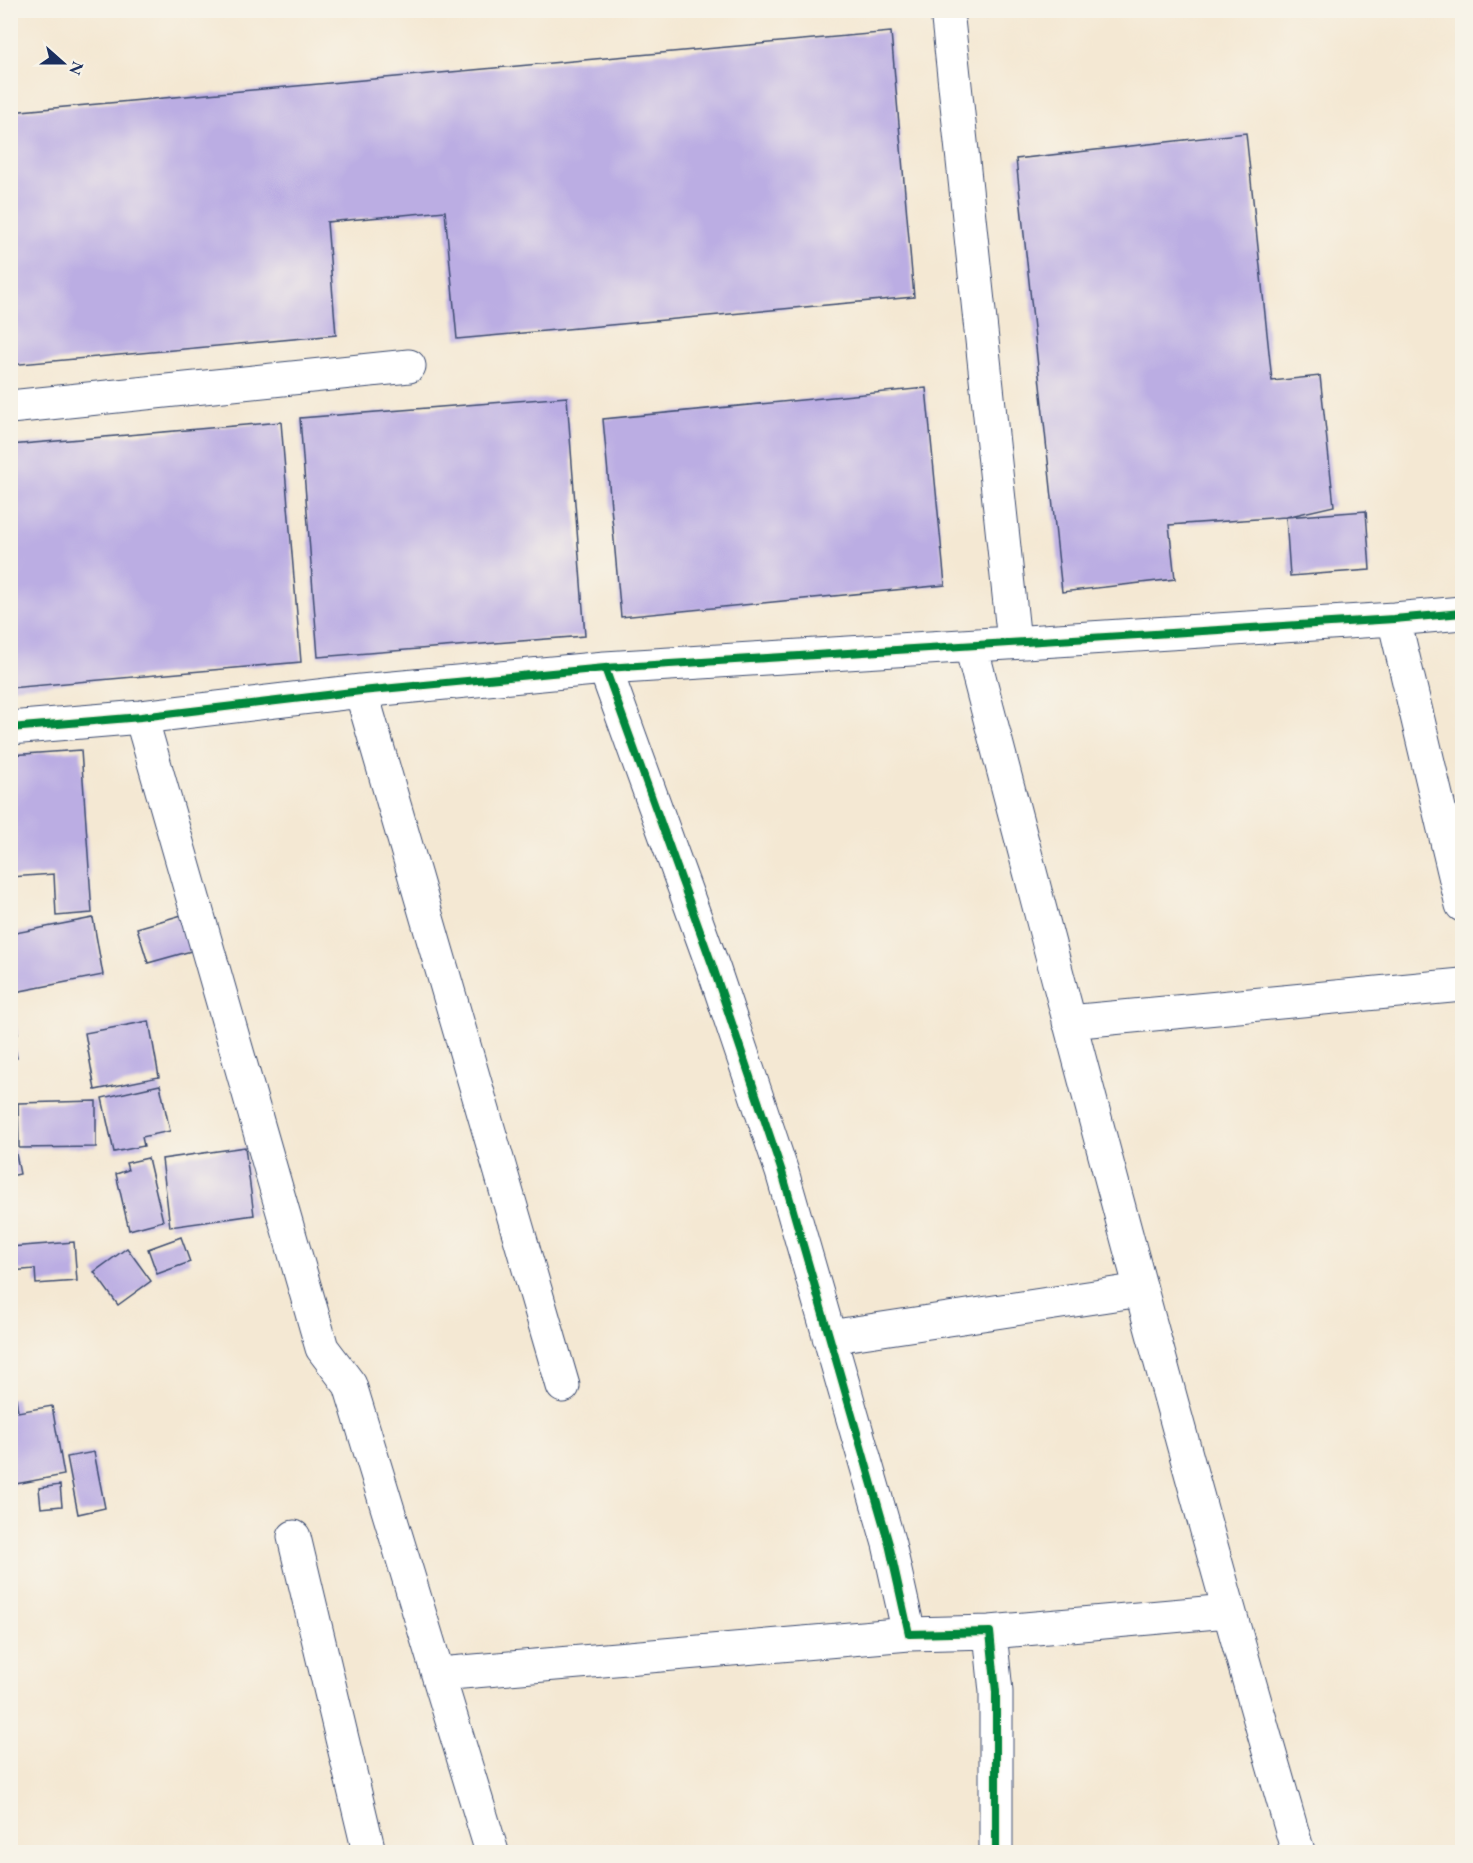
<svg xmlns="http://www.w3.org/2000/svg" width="1473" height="1863" viewBox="0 0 1473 1863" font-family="'EB Garamond',serif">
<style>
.building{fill:#bbade3}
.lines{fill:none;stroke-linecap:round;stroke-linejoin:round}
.minor-casing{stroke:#3c4b70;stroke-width:35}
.minor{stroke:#fff;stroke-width:33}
.cycleway-casing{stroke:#f7f3e8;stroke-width:11}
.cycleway{stroke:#00873e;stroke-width:8}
</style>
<rect width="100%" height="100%" fill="#f7f3e8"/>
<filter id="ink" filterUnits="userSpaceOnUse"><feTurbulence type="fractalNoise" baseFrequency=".0167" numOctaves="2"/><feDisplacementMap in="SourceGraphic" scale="12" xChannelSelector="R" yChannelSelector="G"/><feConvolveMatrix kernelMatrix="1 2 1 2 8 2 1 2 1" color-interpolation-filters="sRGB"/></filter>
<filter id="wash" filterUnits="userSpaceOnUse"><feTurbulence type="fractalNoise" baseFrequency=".008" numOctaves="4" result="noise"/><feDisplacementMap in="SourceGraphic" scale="24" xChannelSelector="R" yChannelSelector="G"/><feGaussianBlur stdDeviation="1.35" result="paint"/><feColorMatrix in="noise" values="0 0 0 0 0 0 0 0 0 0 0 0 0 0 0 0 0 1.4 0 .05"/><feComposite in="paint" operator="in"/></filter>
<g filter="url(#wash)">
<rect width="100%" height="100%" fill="#f4e8d3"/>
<g id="blocks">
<!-- building -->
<path class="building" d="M891,32l23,265 -457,42 -12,-128 -118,11 9,113 -326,30v-253z
M1246,133l26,248 48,-5 14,130 -48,11 -117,8 6,54 -113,13 -46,-433z
M926,388l19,197 -324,32 -18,-198z
M567,397l18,239 -267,21 -18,-239z
M281,422l20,240 -291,26v-243z
M1366,511l4,59 -80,6 -4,-59z
M81,750l11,163 -36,3 -2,-42 -44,3v-122z
M192,912l10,36 -54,15 -11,-35z
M93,918l10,57 -93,18v-59z
M10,1017h4l4,17 -6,2 5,22 -7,2z
M149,1021l10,56 -64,13 -10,-57z
M160,1085l10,46 -28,6 2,9 -30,6 -12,-54z
M96,1101v46l-77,1 -1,-45z
M245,1147l9,68 -84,12 -8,-68z
M15,1149l5,25 -10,2v-26z
M148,1158l15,63 -34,9 -13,-56 12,-4 -2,-7z
M181,1237l9,25 -33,12 -9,-25z
M74,1242l3,39 -41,3 -1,-15 -25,2v-24z
M127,1248l24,33 -33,24 -24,-33z
M16,1398l2,14 34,-6 12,69 -54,10v-86z
M94,1452l11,56 -27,6 -11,-57z
M60,1485l2,21 -21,2 -2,-20z"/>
</g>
</g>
<g filter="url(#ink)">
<use href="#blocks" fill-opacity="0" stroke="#3c4b70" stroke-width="1.5"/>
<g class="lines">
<!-- minor casing -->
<g class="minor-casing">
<path id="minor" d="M947,10l67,632
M10,407l399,-41
M1394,619l68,286
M971,646c105,403 211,806 327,1206
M605,668l109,302 68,202 107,372 20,90 81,-2 6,60v160
M361,691l202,695
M141,717l181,631 28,37 142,467
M10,728l131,-11 220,-26 244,-23 789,-49 68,-6
M1069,1022l393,-37
M829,1337l312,-47
M294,1537l75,315
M990,1632l238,-21
M439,1674l470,-40"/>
</g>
<!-- minor -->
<use href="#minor" class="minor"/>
<!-- cycleway casing -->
<g class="cycleway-casing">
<path id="cycleway" d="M605,668l109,302 68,202 107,372 20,90 81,-2 6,60v160
M10,728l131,-11 220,-26 244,-23 789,-49 68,-6"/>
</g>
<!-- cycleway -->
<use href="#cycleway" class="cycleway"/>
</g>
</g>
<!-- margin -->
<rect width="1473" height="1863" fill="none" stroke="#f7f3e8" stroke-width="36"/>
<!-- north arrow -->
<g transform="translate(63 63) rotate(111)" stroke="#f7f3e8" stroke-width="4.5" paint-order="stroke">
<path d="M0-4.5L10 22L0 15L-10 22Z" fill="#1b2f5e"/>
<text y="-9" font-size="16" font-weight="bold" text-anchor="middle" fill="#1b2f5e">N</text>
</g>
</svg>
